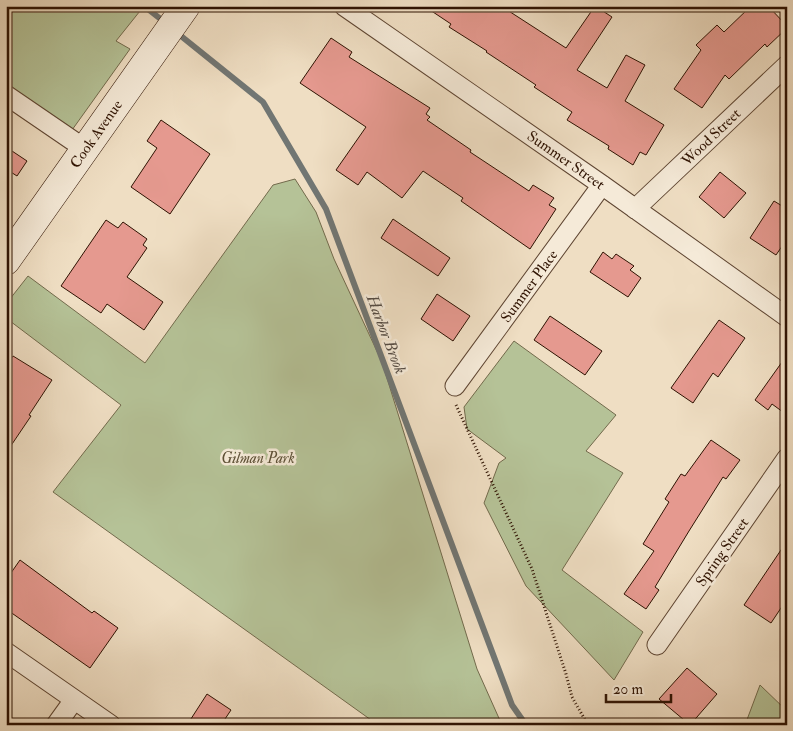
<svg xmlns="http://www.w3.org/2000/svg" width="793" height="731" viewBox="0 0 793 731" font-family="'IM FELL Double Pica',serif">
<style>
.green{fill:#b5c297;stroke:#726a4c}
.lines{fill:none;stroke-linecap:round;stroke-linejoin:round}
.stream{stroke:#717673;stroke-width:6}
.building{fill:#e5998f;stroke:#2e1202}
.minor-casing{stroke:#5e4532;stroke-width:21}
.secondary-casing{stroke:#2e1202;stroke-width:29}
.path{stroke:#2e1202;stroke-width:3;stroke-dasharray:1 2.5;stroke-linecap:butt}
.minor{stroke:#f5ead8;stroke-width:19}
.secondary{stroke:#f5ead8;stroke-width:28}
.labels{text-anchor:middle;stroke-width:5;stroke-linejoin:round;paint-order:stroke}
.street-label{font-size:15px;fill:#2e1202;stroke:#f5ead8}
.park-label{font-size:15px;font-style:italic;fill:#5d5036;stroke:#f5ead8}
.water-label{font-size:16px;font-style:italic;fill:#554c44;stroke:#f5ead8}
</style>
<rect width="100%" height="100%" fill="#efdec3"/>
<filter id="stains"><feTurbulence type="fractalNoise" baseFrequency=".004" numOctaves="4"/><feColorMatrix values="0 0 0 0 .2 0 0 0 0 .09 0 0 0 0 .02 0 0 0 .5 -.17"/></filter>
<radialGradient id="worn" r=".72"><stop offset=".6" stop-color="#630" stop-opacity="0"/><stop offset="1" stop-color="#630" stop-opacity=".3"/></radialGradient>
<!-- green -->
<path class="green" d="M6,6h138l-28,35 14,8 -63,88 -61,-38z
M295,179l21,33 18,47 48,103 95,307 25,56h-124l-325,-233 68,-87 -115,-87v-14l22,-28 117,87 128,-178z
M514,341l102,74 -30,36 37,22 -61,97 81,62 -29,48 -88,-94 -42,-83 15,-40 7,-5 -39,-29 -3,-22z
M760,685l27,26v14h-42z"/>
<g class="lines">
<!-- stream -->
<path class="stream" d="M144,6l23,18
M176,32l87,70 63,107 186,496 14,20"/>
</g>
<!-- building -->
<path class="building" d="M424,6h77l65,42 29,-42 17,11 -35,53 30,18 19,-33 19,10 -20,36 39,24 -18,30 -6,-3 -7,13 -25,-16 1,-3 -42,-26 5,-8 -38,-25 2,-2 -50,-33 1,-1 -38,-24 2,-3z
M751,6h17l19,20v2l-20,19 -2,-3 -36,35 -4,-4 -23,33 -28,-19 27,-39 -5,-5 21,-20 7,7z
M331,38l21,14 -3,5 81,51 -4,6 4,3 -3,3 44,30 -1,2 59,39 4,-6 21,13 -5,7 7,4 -26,40 -69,-48 2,-3 -40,-27 -21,27 -35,-26 -9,13 -22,-15 30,-43 -66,-44z
M161,120l49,34 -40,60 -39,-27 26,-39 -10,-7z
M6,147l21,14 -10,15 -11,-7z
M720,172l26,21 -22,25 -25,-21z
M774,201l13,8v30l-11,16 -26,-17z
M393,219l57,39 -12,18 -57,-38z
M106,220l12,8 5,-6 24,17 -4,6 4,3 -20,29 36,25 -19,28 -37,-26 -6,9 -40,-27z
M603,252l9,7 4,-5 18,12 -4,4 11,8 -13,19 -38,-25z
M437,294l33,22 -17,25 -32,-22z
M550,316l52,35 -17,24 -51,-35z
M719,320l26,18 -27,39 -5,-4 -20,30 -22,-15z
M787,355v60l-15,-11 -4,6 -13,-10z
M13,356l39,24 -23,35 2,1 -25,37v-87z
M711,440l29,20 -14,19 -3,-2 -34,54 -34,56 4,3 -13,19 -22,-15 30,-43 -11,-7 26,-42 -4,-3 16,-25 4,2z
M787,541v58l-16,24 -27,-18z
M20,560l72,53 2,-2 24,17 -28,40 -84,-59v-29z
M687,668l30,26 -27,31 -31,-26z
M207,694l24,16 -10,15h-34z"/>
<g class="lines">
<!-- minor casing -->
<g class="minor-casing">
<path id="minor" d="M344,6l258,179 185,132
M6,95l79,54
M635,209l152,-144
M455,386l147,-201
M657,645l130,-187
M6,652l105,73
M56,725l18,-25"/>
</g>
<!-- secondary casing -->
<g class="secondary-casing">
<path id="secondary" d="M6,261l180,-255"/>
</g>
<!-- path -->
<path class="path" d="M456,405l76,164 34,105 6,23 16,28"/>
<!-- minor -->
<use href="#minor" class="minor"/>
<!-- secondary -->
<use href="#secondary" class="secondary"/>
</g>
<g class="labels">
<!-- street labels -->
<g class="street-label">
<text transform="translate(96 134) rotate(-55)" y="5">Cook Avenue</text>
<text transform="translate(711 137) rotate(-44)" y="5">Wood Street</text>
<text transform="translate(566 160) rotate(35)" y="5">Summer Street</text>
<text transform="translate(529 286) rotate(-54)" y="5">Summer Place</text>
<text transform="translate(722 552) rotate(-55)" y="5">Spring Street</text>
</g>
<!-- park labels -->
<g class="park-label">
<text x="258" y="463">Gilman Park</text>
</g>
<!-- water labels -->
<g class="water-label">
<text transform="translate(387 334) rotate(69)" y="6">Harbor Brook</text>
</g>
</g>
<!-- margin -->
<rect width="793" height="731" fill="none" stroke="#efdec3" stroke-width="25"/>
<rect x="8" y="8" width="778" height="716" fill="none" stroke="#2e1202" stroke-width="2.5"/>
<rect x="12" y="12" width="768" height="706" fill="none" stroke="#2e1202"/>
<!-- scale -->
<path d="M606 694v8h65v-8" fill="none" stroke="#2e1202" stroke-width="2.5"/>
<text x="613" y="694" font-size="15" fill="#2e1202" stroke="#f5ead8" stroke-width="4" paint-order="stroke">20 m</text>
<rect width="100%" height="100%" filter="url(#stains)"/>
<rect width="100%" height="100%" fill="url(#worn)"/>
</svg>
